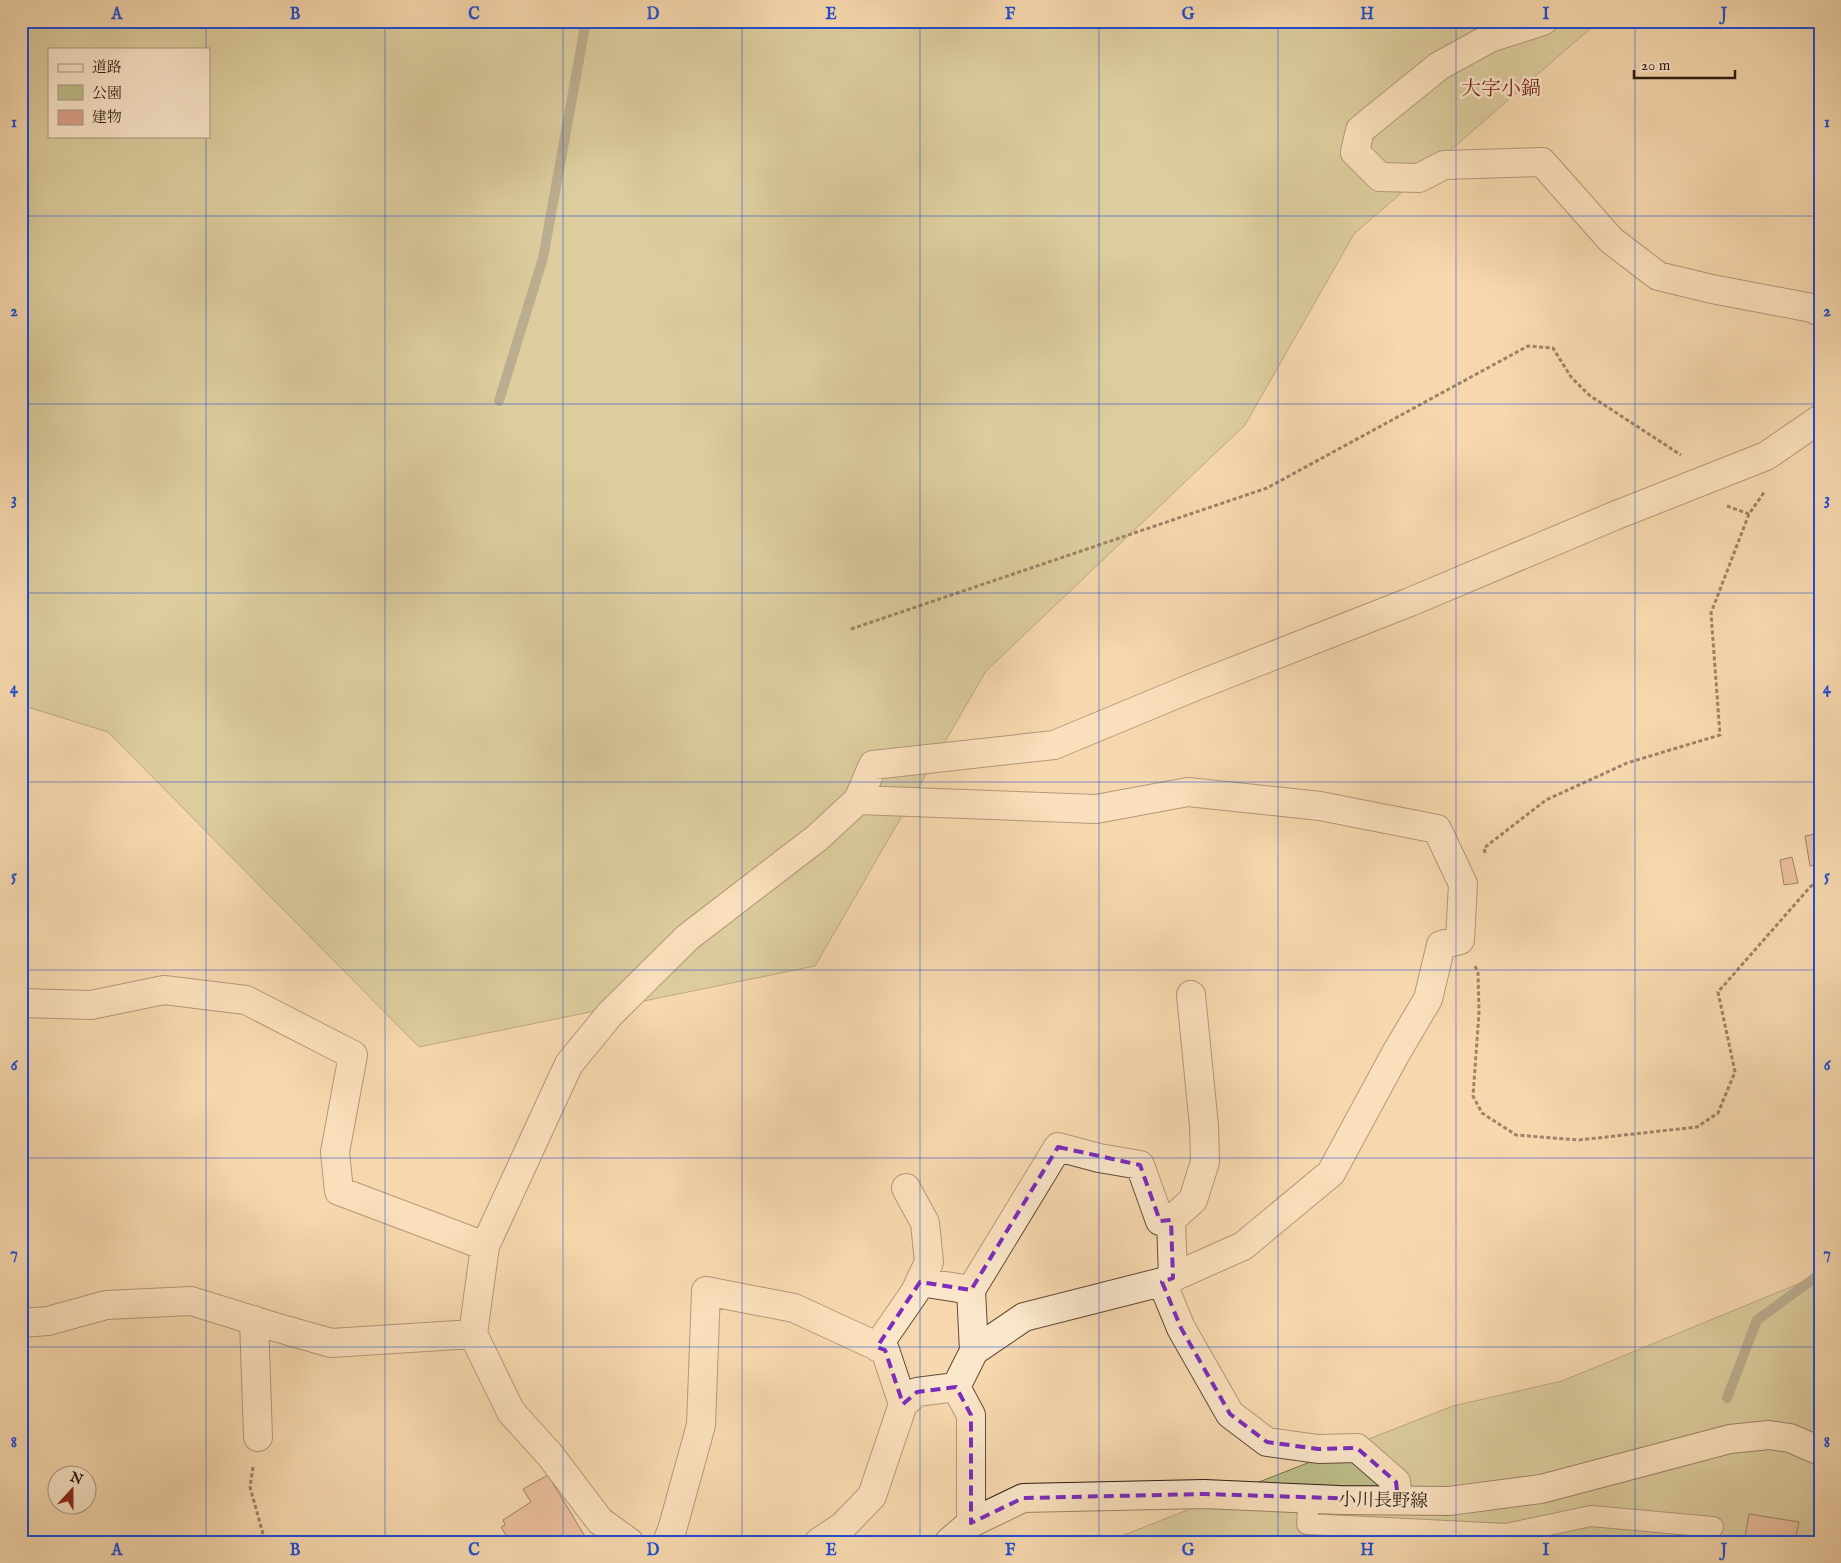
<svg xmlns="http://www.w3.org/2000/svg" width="1841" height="1563" viewBox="0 0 1841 1563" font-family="'IM FELL English','Noto Serif JP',serif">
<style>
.green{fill:#bdbf8a;stroke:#766d4e;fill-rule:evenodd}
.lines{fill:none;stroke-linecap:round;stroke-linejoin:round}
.stream{stroke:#727a6c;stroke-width:10}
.building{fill:#dca08a;stroke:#2f1b13}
.service-casing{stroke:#614a3a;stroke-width:22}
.minor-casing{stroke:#614a3a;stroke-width:30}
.secondary-casing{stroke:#2f1b13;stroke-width:30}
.path{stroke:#2f1b13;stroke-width:3;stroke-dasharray:4 2.5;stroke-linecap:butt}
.service{stroke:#fae6ca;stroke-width:20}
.minor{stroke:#fae6ca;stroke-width:28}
.secondary{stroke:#fae6ca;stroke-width:28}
.marked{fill:none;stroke:#7b2cbf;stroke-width:4;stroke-dasharray:10 6;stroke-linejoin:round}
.grid{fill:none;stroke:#1d4ed8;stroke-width:1;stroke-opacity:0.55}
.labels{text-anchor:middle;stroke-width:5;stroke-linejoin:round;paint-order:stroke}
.street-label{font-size:18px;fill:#2f1b13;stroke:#fae6ca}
.quarter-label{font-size:20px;fill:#7a1f14;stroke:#fae6ca}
.neatline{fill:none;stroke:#1d4ed8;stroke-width:2}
.grid-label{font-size:16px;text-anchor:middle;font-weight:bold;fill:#1d4ed8}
</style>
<rect width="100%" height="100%" fill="#f7d8ae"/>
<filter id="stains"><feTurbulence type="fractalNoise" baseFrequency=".004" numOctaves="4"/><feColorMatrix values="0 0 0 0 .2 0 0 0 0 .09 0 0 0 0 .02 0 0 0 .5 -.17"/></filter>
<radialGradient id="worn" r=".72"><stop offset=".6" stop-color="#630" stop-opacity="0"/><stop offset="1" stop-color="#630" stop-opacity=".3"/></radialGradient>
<!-- green -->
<path class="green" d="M21,21h47l78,8 18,-8h1435l-245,213 -109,191 -259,246 -171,295 -396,81 -311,-315 -87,-27zM49,49h160v87h-160z
M1820,1275v267h-714l347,-136 109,-25z"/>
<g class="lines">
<!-- stream -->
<path class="stream" d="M499,401l44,-143 43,-237
M1727,1398l30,-78 63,-46"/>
</g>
<!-- building -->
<path class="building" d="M1820,833v31l-10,2 -5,-30z
M1792,857l6,26 -14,2 -4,-25z
M548,1475l38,63 6,1 1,3h-24l-3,-5 -7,5h-49l-9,-15 4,-2 -2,-5 28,-18 -8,-13z
M1749,1514l50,8 -4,20h-51z"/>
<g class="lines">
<!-- service casing -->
<g class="service-casing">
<path id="service" d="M1309,1498l-2,26 199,10 85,-18 122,11"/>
</g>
<!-- minor casing -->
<g class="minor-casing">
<path id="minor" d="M1543,21l-53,17 -51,28 -79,64 -5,22 25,25 39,1 25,-13 98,-3 69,78 47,36 54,13 100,19 8,4
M858,800l238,9 92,-17 132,14 117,23 26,55 -3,56 -19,5 -13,54 -32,54 -65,120 -88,73 -81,36 -138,35 -50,34 -18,36
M21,1003l70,2 73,-15 82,10 107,55 -18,97 4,39 146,55
M1173,1278l-2,-58 22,-20 12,-38 -1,-36 -13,-131
M920,1282l51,8 87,-143 41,11 41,7 20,56 11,-1
M1162,1282l19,46 49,86 37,28 51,7 39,-1 39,34 2,18
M971,1290l3,61
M254,1320l4,117
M21,1323l27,-2 58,-16 85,-4 84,26 56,16 142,-9
M877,1347l38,-55 14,-30 -4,-39 -19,-35
M956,1387l15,28v108
M629,1542l-29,-21 -50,-66 -39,-43 -38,-78 12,-88 84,-182 41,-50 78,-77 129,-99 41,-38 15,-35 181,-20 142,-59 214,-84 204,-86 152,-60 54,-37
M667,1542l5,-12 29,-105 5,-134 88,17 91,42 18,54
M819,1542l24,-16 29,-30 31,-92 14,-12 39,-5"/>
</g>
<!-- secondary casing -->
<g class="secondary-casing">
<path id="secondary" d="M949,1542l22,-19 52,-25 181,-4 135,6 110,1 92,-12 189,-50 39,-4 21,3 30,13"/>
</g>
<!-- path -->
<path class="path" d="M1727,506l22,8
M851,629l416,-141 261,-142 25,2 18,29 18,18 92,60
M1485,853l-1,-5 62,-48 81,-37 93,-28 -9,-122 38,-99 16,-23
M1475,966l3,7 1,40 -6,83 9,17 34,22 63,5 118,-13 21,-14 17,-41 -17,-80 93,-106 9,-4
M253,1467l-3,20 13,47 5,8"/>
<!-- service -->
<use href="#service" class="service"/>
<!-- minor -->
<use href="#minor" class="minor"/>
<!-- secondary -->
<use href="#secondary" class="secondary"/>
</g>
<!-- marked area -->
<path d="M0 0H1841V1563H0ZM1058,1147l82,18 20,56 11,-1 2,58 -11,4 19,46 49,86 37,28 51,7 39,-1 39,34 2,18 -194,-6 -181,4 -52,25v-108l-15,-28 -39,5 -14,12 -18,-54 -8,-3 43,-65 51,8z" fill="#f7d8ae" fill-opacity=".55" fill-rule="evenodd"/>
<path class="marked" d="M1058,1147l82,18 20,56 11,-1 2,58 -11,4 19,46 49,86 37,28 51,7 39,-1 39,34 2,18 -194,-6 -181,4 -52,25v-108l-15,-28 -39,5 -14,12 -18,-54 -8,-3 43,-65 51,8z"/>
<!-- grid -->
<path class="grid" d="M206,21v28M385,21v1521M563,21v1521M742,21v1521M920,21v1521M1099,21v1521M1278,21v1521M1456,21v1521M1635,21v1521M206,136v1406M21,216h1799M21,404h1799M21,593h1799M21,782h1799M21,970h1799M21,1158h1799M21,1347h1799"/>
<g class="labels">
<!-- street labels -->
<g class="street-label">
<text transform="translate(1383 1500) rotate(1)" y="6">小川長野線</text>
</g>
<!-- quarter labels -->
<g class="quarter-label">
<text x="1501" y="95">大字小鍋</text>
</g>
</g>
<!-- margin -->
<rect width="1841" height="1563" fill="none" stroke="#f7d8ae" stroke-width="55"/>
<!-- legend -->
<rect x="48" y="48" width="162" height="90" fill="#fae6ca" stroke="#a99581"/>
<rect x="58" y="64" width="25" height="8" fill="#fae6ca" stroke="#a99581"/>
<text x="92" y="72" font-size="15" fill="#2f1b13">道路</text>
<rect x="58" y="85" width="25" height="15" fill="#bdbf8a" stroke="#a99581"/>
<text x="92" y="98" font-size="15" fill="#2f1b13">公園</text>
<rect x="58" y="110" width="25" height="15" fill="#dca08a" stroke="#a99581"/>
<text x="92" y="122" font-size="15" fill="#2f1b13">建物</text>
<!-- north arrow -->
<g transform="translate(72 1490) rotate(21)"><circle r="24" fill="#fae6ca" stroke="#a99581"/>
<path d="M0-4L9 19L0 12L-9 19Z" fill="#8f2418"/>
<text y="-8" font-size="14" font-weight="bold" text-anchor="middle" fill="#2f1b13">N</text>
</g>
<!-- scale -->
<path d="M1634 70v8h101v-8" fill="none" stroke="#2f1b13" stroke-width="2.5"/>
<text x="1641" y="70" font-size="15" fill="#2f1b13" stroke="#fae6ca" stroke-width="4" paint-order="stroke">20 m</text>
<rect x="28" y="28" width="1786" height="1508" class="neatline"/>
<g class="grid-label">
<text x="117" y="19">A</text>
<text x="295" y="19">B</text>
<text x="474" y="19">C</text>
<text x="653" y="19">D</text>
<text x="831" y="19">E</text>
<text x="1010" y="19">F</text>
<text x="1188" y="19">G</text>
<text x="1367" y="19">H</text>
<text x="1546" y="19">I</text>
<text x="1724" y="19">J</text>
<text x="14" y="127">1</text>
<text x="1827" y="127">1</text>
<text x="14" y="316">2</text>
<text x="1827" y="316">2</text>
<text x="14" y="504">3</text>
<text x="1827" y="504">3</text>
<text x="14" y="693">4</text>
<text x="1827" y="693">4</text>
<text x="14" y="881">5</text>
<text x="1827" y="881">5</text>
<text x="14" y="1070">6</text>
<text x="1827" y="1070">6</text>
<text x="14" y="1258">7</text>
<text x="1827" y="1258">7</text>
<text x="14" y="1447">8</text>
<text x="1827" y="1447">8</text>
<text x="117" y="1555">A</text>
<text x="295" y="1555">B</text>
<text x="474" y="1555">C</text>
<text x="653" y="1555">D</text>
<text x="831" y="1555">E</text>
<text x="1010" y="1555">F</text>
<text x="1188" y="1555">G</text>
<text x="1367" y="1555">H</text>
<text x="1546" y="1555">I</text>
<text x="1724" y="1555">J</text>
</g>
<rect width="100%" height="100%" filter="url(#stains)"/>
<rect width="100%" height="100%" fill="url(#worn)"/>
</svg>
